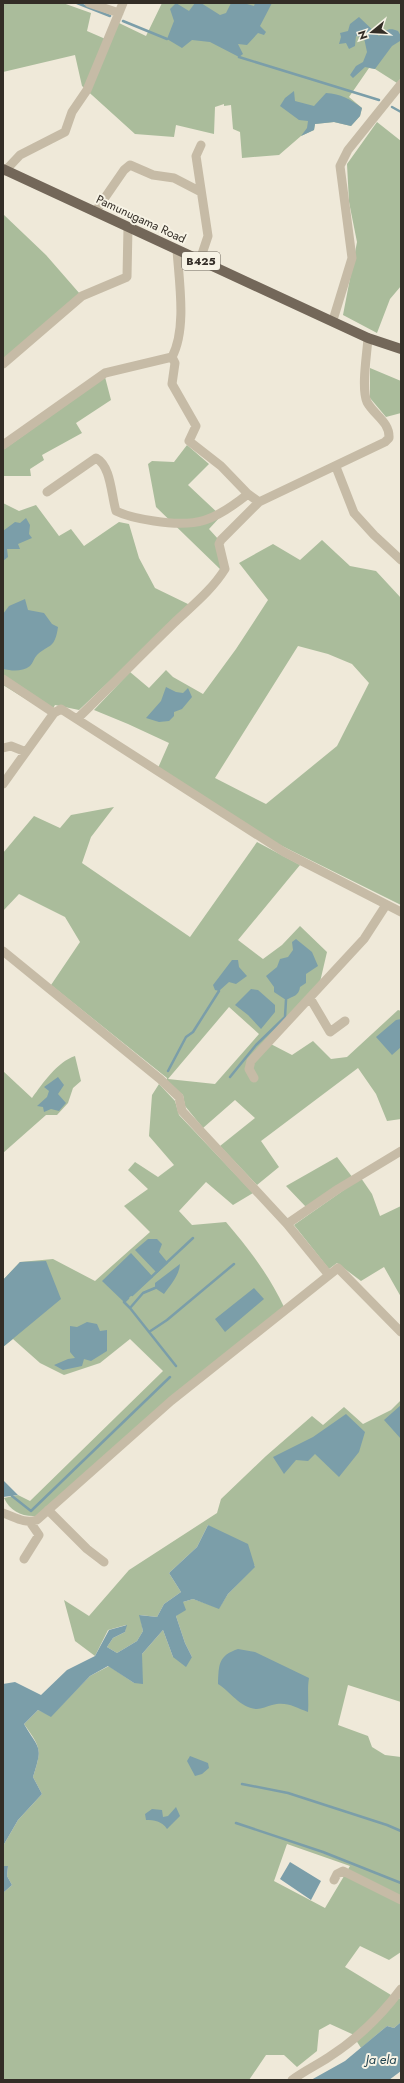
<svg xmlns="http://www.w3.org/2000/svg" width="404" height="2083" viewBox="0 0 404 2083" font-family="Jost,sans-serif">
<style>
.green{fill:#aabc9b;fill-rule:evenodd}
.water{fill:#7b9ea9}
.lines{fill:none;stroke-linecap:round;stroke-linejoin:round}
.stream{stroke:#7b9ea9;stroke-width:2.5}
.minor{stroke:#c6bba6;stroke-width:9}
.major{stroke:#736759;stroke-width:10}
.labels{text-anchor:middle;stroke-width:4;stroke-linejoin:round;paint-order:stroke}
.shield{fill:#f7f3e5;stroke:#6e685f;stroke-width:1}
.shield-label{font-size:11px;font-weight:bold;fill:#332d26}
.street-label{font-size:12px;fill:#332d26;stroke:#f7f3e5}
.water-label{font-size:13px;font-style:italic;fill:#204350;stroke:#f7f3e5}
</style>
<rect width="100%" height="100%" fill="#efe9d9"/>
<!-- green -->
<path class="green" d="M3,3h60l28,10 -4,18 23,10 9,-18 27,13 16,-33h239v75l-4,5 -22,-14 -6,-1 -20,29 13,11 -2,8 -9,10 -17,-4 -19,2 -1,6 -13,6 -22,19 -37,3 -2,-26 -7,-3 -2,-24 -7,1v-2l-9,3 -1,27 -38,-9 -2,12 -39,-3 -53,-48 -7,-31 -72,17z
M377,122l24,19v145l-11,13 -13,34 -34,-18 14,-73 -8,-40 -2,-38z
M3,214l43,41 34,39 -77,66z
M370,368l31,13v32l-15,4 -16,-19z
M105,377l6,23 -35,23 6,10 -40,22 2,5 -14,9 1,7h-28v-26z
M187,445l22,19 -21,21 33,31 -12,13 10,11 2,30 -65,-63 -8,-43 4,-3 22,1z
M3,503l16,8 17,-6 23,31 12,-7 13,17 35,-24 10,2 10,34 16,30 35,17 -111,105 -24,-5 -5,9 -47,-29z
M322,540l28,26 26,5 25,27v307l-123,-61 -120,-76 11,-25 -41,-19 -34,-14 36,-38 19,16 17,-18 7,7 30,17 33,-45 32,-49 -29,-37 34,-19 27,16zM298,646l30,8 24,10 17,19 -32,63 -71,58 -51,-26z
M114,807l-23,30 -9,26 108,74 67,-95 43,23 -62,75 25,19 19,-14 18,-19 27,26 -7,30 -55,59 27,14 21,-14 18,18 16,-2 51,-47 3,1v108l-14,2 -11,-27 -18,-26 -97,73 18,26 -22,18 -37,-39 35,-28 -20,-18 -32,28 -18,-22 -2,-11 -17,-13 1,-4 -116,-93 29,-43 -15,-25 -46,-23 -16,17v-58l31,-37 26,12 11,-13zM229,1007l30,27 -44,50 -47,-5z
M75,1056l6,25 -8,7 -5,15 -11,12h-11l-43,38v-82l29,27c11,-15 25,-36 43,-42z
M159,1084l16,17 4,14 74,78 -20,12 -27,-23 -27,29 13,14 34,-3c23,27 43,53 58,85l-248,209c-14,1 -26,-5 -32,-18l14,-3 12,6 133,-130 -33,-32 -30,24 -36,12 -24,-12 -27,-24 -10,8v-67l17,-18 33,-3 42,22 55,-49 -26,-26 24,-17 -20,-19 7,-8 23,15 16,-12 -25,-29 3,-41z
M337,1157l16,21 -47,29 -20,-21z
M361,1178l11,16 8,22 21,-10v91l-17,-30 -23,14 -24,-18 -8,6 -35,-44z
M401,1400v302l-53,-17 -10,40 30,11 4,11 13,8 16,2v195l-12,8 -29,-14 -15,21 46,28 8,4 2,-3v26l-7,6 -7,-2 -26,22 -9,-14 -22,-10 -11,6 -2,21 -20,16 -13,-12h-18l-17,25h-246v-187l9,-8 -5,-9 1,-10h-5v-20l15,-26 24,-26 -9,-17c9,-28 8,-29 -9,-53l14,-14 13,6 39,-40 19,-10 25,17 8,-17v-12l21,-24 10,27h19l-7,-14 -9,-27 7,-14 10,-3 26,9 9,-14 27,-28 -47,-41 -11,22 -28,26 12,19 -17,12 -7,13 -17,-2 3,16 -6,10 -20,12 -10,-6 6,-9 12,-6 1,-7 -18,5 -13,26 -20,-15 -11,-41 25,16 40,-46 88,-57 4,-14 45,-43 46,-40 11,9 21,-18 19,17 28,-14zM287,1844l63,22 -25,42 -51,-27z"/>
<!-- water -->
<path class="water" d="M176,3l13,8 6,-8h6l19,12 6,-2 5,-10 16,1 7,2 1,-3h17l-12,23 6,6 -2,3 -6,-2 -11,12 -9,-1 5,10 -4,3 -29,-15 -18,-2 -10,8 -15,-9 7,-18 -4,-12z
M359,17l20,19c7,-6 10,-9 19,-5l3,5 -1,5 -8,5 -17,23 -10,-2 -12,11 -3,-3 6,-9 7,-4 4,-10 -3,-14 -8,-2 -1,10 -6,3 -3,-6 -7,1 2,-7 -1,-4 8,-2 2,-7z
M294,91l1,10 19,5 12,-13c15,1 24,6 36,15l-2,8 -9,10 -17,-4 -19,2 -1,6 -13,6 6,-8 1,-7 -9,-1 -19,-14 5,-8z
M26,518l4,7 -1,9 3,4 -14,6 2,5h-13l1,8 -5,4v-30l12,-9 5,1z
M25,599l3,11 16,3 8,11 6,3c-3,22 -9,17 -21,28 -3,3 -4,8 -7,11 -8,6 -18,5 -27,3v-55l6,-8z
M166,687l10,5 7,1 5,-5 4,9 -10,12 -8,3v4l-5,5 -10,1 -13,-4 15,-17z
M296,939l16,13 6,14 -12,8v9l-6,4c-1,9 -7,9 -14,13l-12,-8v-5l-8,-11 11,-9 3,-8 8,-2 5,-7 -1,-8z
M232,960h6l1,7 8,9 -11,8 -7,-2 -10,9 -4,-1 -2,-5z
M251,989l7,1 17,15v7l-14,17 -13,-14 -13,-10z
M401,1019v28l-9,8 -16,-18 20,-17z
M58,1077l6,8 -6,9 8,9 -7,8 -8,-2 -7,3 -1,-5 -6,-1 10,-9 2,-6 -5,-4z
M148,1239h9l5,5 -3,8 9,11 -11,10 -22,-23z
M131,1253l22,24 -29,25 -22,-21z
M46,1261l15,38 -58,48v-67l17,-18z
M180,1264c-1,12 -9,20 -16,30l-9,-6v-5z
M254,1288l10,11 -39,33 -10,-13z
M87,1322l10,2 3,7 7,-1v21l-16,10 -7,-2 -2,7 -19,4 -9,-5 14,-6 7,-1 -5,-6v-26l7,1z
M401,1405v34l-17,-19z
M346,1414l19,18 -6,20 -20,25 -24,-23 -7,7 -12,-1 -12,14 -11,-17 40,-20z
M3,1480l15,15 -15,2z
M208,1525l40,19 7,23 -27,27 -9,15 -26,-10 -10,3 3,8 -10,6 9,27 7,14 -6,10 -13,-10 -10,-27 -21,24 1,30 -9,-1 -26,-17 -18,10 -39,41 -13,-7 -14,14c16,27 19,21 9,53l9,17 -24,26 -15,26v-162l12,-2 26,13 26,-25 28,-14 14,-26 18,-5 -2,7 -12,6 -6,9 10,6 20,-12 6,-10 -4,-16 18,2 7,-13 17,-12 -12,-19 28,-26z
M238,1649l17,3 54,26c-2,12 0,22 -1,34 -13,-5 -22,-11 -36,-7 -4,1 -11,4 -15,4 -17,-1 -26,-17 -39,-25 1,-20 0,-28 20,-35z
M190,1756l18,7 1,5 -7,6 -7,2 -8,-15z
M176,1807l4,9 -13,13c-5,-8 -13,-9 -21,-9l-1,-6 7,-5 10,1 1,7 5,-1z
M290,1862l31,19 -10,19 -31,-21z
M3,1866h5l-1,10 5,9 -9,8z
M401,2022v49l-12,9h-78l34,-19 42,-35 7,2z"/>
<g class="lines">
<!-- stream -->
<path class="stream" d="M77,3l33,13
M123,21l44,18
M239,57l140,43
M392,107l9,5
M168,1071l18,-34 7,-5 26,-41
M230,1077l26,-32 29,-28 1,-17
M155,1288l-12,5 -13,15 46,58
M132,1295l61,-57
M128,1298l-4,4 6,6
M149,1332l18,-12 67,-56
M12,1496l19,15 139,-134
M242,1784l46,9 99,32 14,6
M236,1823l87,29 78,31"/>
<!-- minor -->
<path class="minor" d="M89,3l30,10
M5,171l15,-16 45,-23 7,-20 15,-22 36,-87
M95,212l29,-42 6,-5 23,10 21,3 27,14
M200,260l8,-24 -12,-80 5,-11
M333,320l19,-62 -12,-92 8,-16 53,-66
M172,357l3,6 -3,21 24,42 -7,15 32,25 27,28
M3,364l79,-68 45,-19 1,-50
M3,445l102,-72 67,-16c15,-28 7,-76 5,-107
M336,467l18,46 20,22 27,25
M47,492l49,-34c15,8 15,36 20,53 12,6 24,8 38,10 43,7 60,0 94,-27l11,8
M3,679l51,34
M78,718c32,-31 64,-64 96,-95 18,-17 38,-33 51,-54l-6,-25 2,-4 38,-38 126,-60 4,-4c1,-16 -15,-23 -22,-36 -6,-14 0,-48 1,-64
M3,748l8,-2 15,6
M3,784l51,-71 7,-4 223,143 117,60
M3,951l157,128 19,18 3,14 105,113 41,50
M310,998l20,34 15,-11
M254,1078l-5,-9 2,-8 113,-122 22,-34
M287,1224l51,-35 63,-38
M48,1510l39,39 17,13
M3,1513c12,4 21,11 34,7l134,-119 167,-133 63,64
M24,1559l15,-24 -9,-13
M334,1880l3,-6 6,-3 58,29
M292,2080c12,-9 25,-15 37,-23 28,-18 52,-41 72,-68"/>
<!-- major -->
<path class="major" d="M3,169l365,169 33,11"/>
</g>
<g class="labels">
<!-- shield labels -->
<rect class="shield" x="182" y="252" width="38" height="18" rx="3"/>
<g class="shield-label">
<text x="201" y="265">B425</text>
</g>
<!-- street labels -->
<g class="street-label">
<text transform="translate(141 219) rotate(25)" y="4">Pamunugama Road</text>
</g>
<!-- water labels -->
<g class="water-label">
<text x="381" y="2064">Ja ela</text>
</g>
</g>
<!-- border -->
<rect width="404" height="2083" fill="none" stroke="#332d26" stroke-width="8"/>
<!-- north arrow -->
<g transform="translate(372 32) rotate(252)" stroke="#f7f3e5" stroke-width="3" paint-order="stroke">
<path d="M0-3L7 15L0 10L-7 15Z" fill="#332d26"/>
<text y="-6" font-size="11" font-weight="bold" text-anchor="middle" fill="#332d26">N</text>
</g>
</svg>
